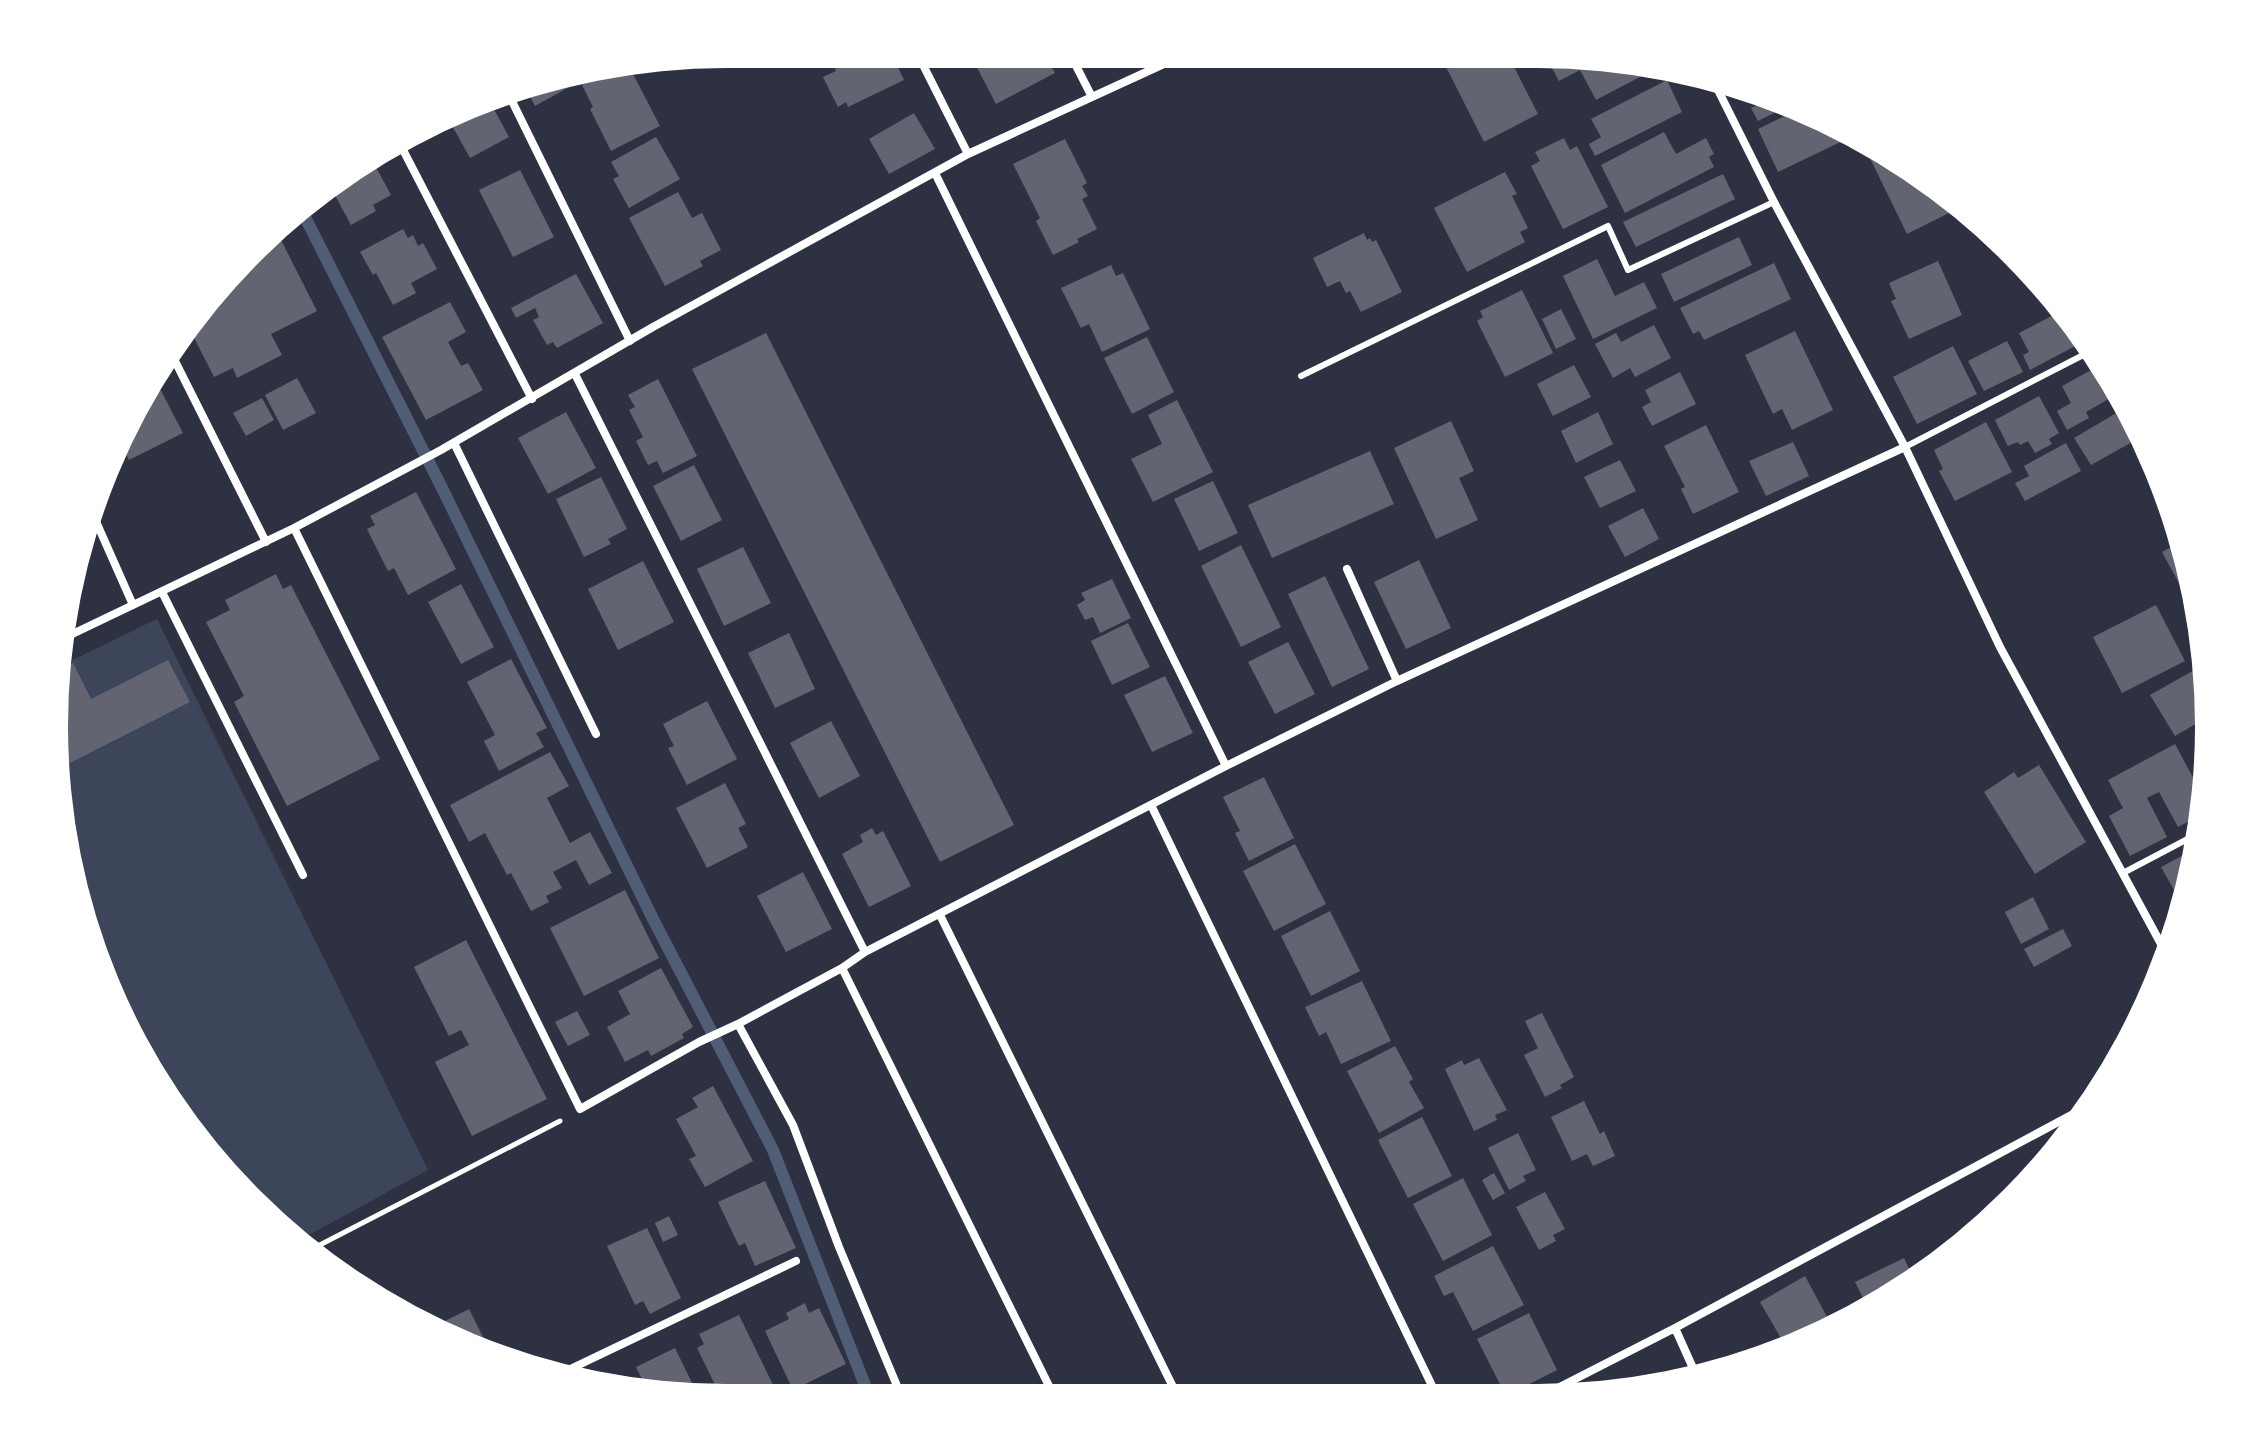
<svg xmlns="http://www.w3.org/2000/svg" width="2263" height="1452" viewBox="0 0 2263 1452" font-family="Mulish,sans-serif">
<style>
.green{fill:#3c4559}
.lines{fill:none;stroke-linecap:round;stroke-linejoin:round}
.stream{stroke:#4f5d75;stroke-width:12}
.building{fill:#626471}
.path{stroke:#fff;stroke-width:5}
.service{stroke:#fff;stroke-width:6}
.minor{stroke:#fff;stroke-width:8}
</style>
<rect width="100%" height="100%" fill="#2d3142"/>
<!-- green -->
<path class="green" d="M157,619l271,551 -130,71 -15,-9 -139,-170 -67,-163 -22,-216 3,-16z"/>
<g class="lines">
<!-- stream -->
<path class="stream" d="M303,213l138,273 212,433 120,231 95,243"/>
</g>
<!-- building -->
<path class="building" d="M827,55h65l12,25 -56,27 -2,-5 -8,5 -15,-30 13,-6z
M971,56h75l9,17 -59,31z
M1442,59h68l28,55 -54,28z
M1547,59l78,1 30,9 -59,31 -16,-30 -21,11z
M631,70l29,56 -49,25 -21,-42 3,-2 -11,-22 22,-11z
M589,76l-54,30 -10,-19 18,-3z
M1667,80l15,32 -87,44 -6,-12 12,-7 -10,-18z
M489,100l20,37 -39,21 -21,-38z
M1764,102l4,1 16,5 -26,13 -7,-13z
M1795,111l39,12 19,13 -75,36 -20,-43z
M914,113l21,36 -46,25 -20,-35z
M1664,132l12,22 30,-16 8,16 -5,3 5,10 -89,46 -24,-48z
M656,137l24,42 -51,29 -16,-29 6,-3 -8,-14z
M1564,138l6,12 7,-4 31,61 -45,22 -32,-63 9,-5 -5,-9z
M1065,139l22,44 -5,3 6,10 -6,3 15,30 -20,10 2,3 -26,13 -17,-34 4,-3 -27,-54z
M1869,147l82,54 4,9 -48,24 -42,-86z
M371,158l20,37 -18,10 3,6 -25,14 -20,-37 21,-20z
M520,170l34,67 -41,20 -34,-67z
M1505,172l12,22 -5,2 16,32 -8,4 5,10 -58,30 -33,-64z
M1723,174l12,25 -99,48 -13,-25z
M678,192l14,26 10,-5 19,37 -21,11 3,5 -38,20 -36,-68z
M403,229l5,9 5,-3 5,11 5,-3 14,26 -26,14 5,10 -23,12 -17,-32 -3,2 -13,-23z
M1364,233l3,7 3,-2 2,4 4,-2 26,52 -41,20 -11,-21 -4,2 -6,-12 -13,6 -14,-29z
M279,236l38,75 -46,23 11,21 -45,23 -4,-10 -19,9 -26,-51 5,-9z
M1739,237l13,28 -78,37 -13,-28z
M1597,259l18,37 29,-14 13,26 -64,31 -30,-63z
M1938,261l24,54 -53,24 -18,-38 5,-2 -7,-16z
M1774,263l17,36 -87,41 -5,-9 -6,3 -13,-26z
M1111,265l5,11 7,-3 27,56 -48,23 -13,-28 -8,4 -20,-40z
M576,274l27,49 -46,25 -4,-6 -6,3 -14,-25 6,-3 -4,-9 -19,10 -5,-10z
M1522,290l31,63 -48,24 -28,-56 6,-4 -3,-6z
M450,302l16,30 -18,10 13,24 7,-3 15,27 -57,30 -44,-83z
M1561,309l15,30 -20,10 -14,-30z
M2059,312l18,33 -47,25 -7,-15 6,-3 -10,-19z
M1654,325l17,33 -36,19 -5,-9 -17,10 -18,-34 21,-11 5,9z
M1795,331l38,79 -41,20 -10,-21 -9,5 -28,-59z
M766,333l248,492 -74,37 -248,-493z
M1147,337l27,55 -42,22 -28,-56z
M2007,341l16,31 -39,19 -16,-30z
M1953,346l24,48 -60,30 -24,-47z
M1574,365l17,32 -38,19 -16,-32z
M2095,368l17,29 -26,15 3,6 -22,12 -10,-19 14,-8 -9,-17z
M1680,372l16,32 -44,22 -10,-19 9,-5 -6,-12z
M297,378l19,35 -33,17 -18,-35z
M658,379l39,77 -34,17 -6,-12 -9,4 -12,-24 7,-4 -14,-27 6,-3 -7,-12z
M157,383l26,50 -54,27 -6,-13z
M2039,396l20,37 -10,6 3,5 -17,9 -7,-12 -8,4 -2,-3 -10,4 -13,-26z
M262,398l12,22 -28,16 -13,-23z
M1177,400l36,72 -60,30 -22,-43 31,-15 -14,-29z
M2127,408l12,20 6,15 -2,1 -18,-35z
M566,412l30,56 -48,26 -30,-56z
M1598,412l15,32 -37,19 -15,-32z
M2118,412l16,29 -43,24 -17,-27z
M1451,421l23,50 -15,7 19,42 -42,19 -42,-91z
M1986,422l26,50 -57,29 -16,-30 4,-2 -9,-19z
M1706,425l33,67 -46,22 -12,-25 4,-2 -21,-41z
M1793,442l16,34 -43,20 -17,-35z
M2066,443l15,28 -56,30 -10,-18 14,-7 -5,-10z
M1370,451l24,53 -122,54 -24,-53z
M1620,460l16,31 -36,17 -16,-31z
M694,465l28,55 -41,21 -28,-55z
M601,477l26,52 -19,10 3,5 -27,13 -28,-58z
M1213,481l25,52 -39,18 -25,-52z
M416,492l40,77 -48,26 -14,-27 -6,3 -21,-42 8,-4 -5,-9z
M1643,508l16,31 -34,18 -17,-31z
M2182,541l4,11 7,43 -6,3 -25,-46z
M1241,545l40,82 -40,20 -40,-81z
M743,547l28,56 -47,23 -27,-57z
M1419,560l32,68 -45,21 -32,-67z
M643,561l31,61 -56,28 -30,-61z
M276,574l7,15 8,-4 89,174 -93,47 -53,-104 10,-6 -38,-74 24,-12 -5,-10z
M1325,576l44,93 -37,18 -44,-93z
M1112,579l19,39 -31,15 -7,-16 -8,3 -8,-15 8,-5 -4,-7z
M461,584l33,63 -33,17 -33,-62z
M2156,605l29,56 -63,32 -29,-56z
M1128,623l22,44 -38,18 -21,-44z
M789,633l26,56 -40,19 -27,-55z
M1288,642l27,52 -40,20 -27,-52z
M511,659l36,69 -11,5 8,14 -45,24 -15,-30 11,-6 -28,-53z
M168,660l22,42 -126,64 -9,-83 3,-12 15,-8 18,36z
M2205,664l3,18 -2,36 -31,18 -25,-41z
M1165,676l28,57 -41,19 -28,-57z
M707,701l30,58 -50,26 -19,-37 6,-2 -11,-22z
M831,721l29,55 -41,22 -29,-55z
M2175,744l29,54 -1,16 -25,13 -19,-35 -12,6 20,39 -37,19 -21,-40 14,-8 -15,-28z
M550,752l19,34 -22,12 23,45 20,-11 22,41 -23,12 -13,-25 -23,12 9,16 -16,8 3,6 -18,9 -20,-38 -4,2 -22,-42 -16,9 -19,-37z
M2039,765l47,77 -51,32 -51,-82 30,-20 4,6z
M1264,777l30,61 -45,23 -14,-28 5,-2 -17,-34z
M725,783l21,41 -8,4 10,19 -41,21 -31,-60z
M872,828l4,7 7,-4 28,55 -42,21 -27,-53 21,-12 -3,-7z
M1295,844l31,60 -52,27 -31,-60z
M2195,849l-13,55 -21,-37z
M803,872l29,57 -46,23 -29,-56z
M625,890l34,68 -75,38 -34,-68z
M2033,897l16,32 -28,15 -16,-32z
M1330,911l30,60 -49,25 -30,-60z
M2063,929l9,17 -38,21 -10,-18z
M466,940l81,159 -75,37 -37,-74 34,-17 -8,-15 -12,6 -35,-69z
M661,968l32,59 -11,7 2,4 -33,18 -3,-6 -23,12 -18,-35 23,-13 -12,-23z
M1362,981l29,60 -50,23 -15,-32 -7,4 -14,-29z
M577,1011l13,24 -22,11 -13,-24z
M1542,1013l32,64 -14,8 2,3 -17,9 -21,-42 14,-7 -13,-27z
M1395,1046l18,33 -4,3 15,26 -45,25 -32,-62z
M1479,1058l28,52 -12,5 2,5 -23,11 -29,-62 17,-9 2,5z
M713,1086l40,75 -48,26 -16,-28 7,-3 -20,-37 22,-12 -6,-9z
M1584,1101l16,33 4,-3 11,25 -22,10 -6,-12 -15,7 -21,-44z
M1422,1117l30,59 -44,22 -30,-58z
M1518,1133l18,37 -13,6 3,5 -17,9 -21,-42z
M1494,1173l11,20 -12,7 -11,-20z
M1463,1178l29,57 -49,26 -30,-57z
M765,1181l31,67 -41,18 -10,-23 -6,3 -21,-44z
M1545,1192l20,37 -12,6 3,6 -17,9 -23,-43z
M669,1216l9,19 -15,7 -8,-19z
M647,1228l34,70 -31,16 -7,-13 -8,4 -28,-59z
M1493,1246l31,59 -51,26 -20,-39 -9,4 -10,-20z
M1904,1258l10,21 -46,29 -13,-26z
M1805,1276l28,52 -47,19 -26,-45z
M805,1303l4,10 10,-5 27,56 -53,26 -28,-59 24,-12 -3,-6z
M469,1309l22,44 -23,-6 -33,-21z
M1529,1313l28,57 -51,26 -29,-57z
M739,1315l38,78h-58l-22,-45 7,-4 -5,-10z
M675,1348l22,45 -61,-1 -2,-4 10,-5 -8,-16z"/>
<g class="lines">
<!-- path -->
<path class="path" d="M312,1249l248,-128"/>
<!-- service -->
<path class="service" d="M1301,376l307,-150 20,44 146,-68
M1905,447l186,-96
M2123,873l76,-40"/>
<!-- minor -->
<path class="minor" d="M918,55l50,99
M1071,56l21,41
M1717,88l57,114 131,245 95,200 167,308
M507,91l123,250
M400,144l132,255
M935,173l291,593
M172,355l94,187
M575,374l290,578
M454,443l142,291
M90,508l43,97
M294,528l286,581 119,-67 39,-18 104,-56 23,-16 361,-186 171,-85 508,-234
M1347,569l50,112
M162,592l141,283
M64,638l230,-110 147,-78 212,-123 315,-173 211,-97
M1151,805l286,591
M940,915l237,480
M842,968l211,426
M738,1024l55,101 46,122 61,146
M1675,1328l22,49
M564,1372l232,-111
M1542,1396l133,-68 413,-222"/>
</g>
<!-- crop -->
<path d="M0 0H2263V1452H0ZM726 68H1537A658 658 0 0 1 2195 726V726A658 658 0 0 1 1537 1384H726A658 658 0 0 1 68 726V726A658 658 0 0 1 726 68Z" fill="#fff" fill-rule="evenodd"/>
</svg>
